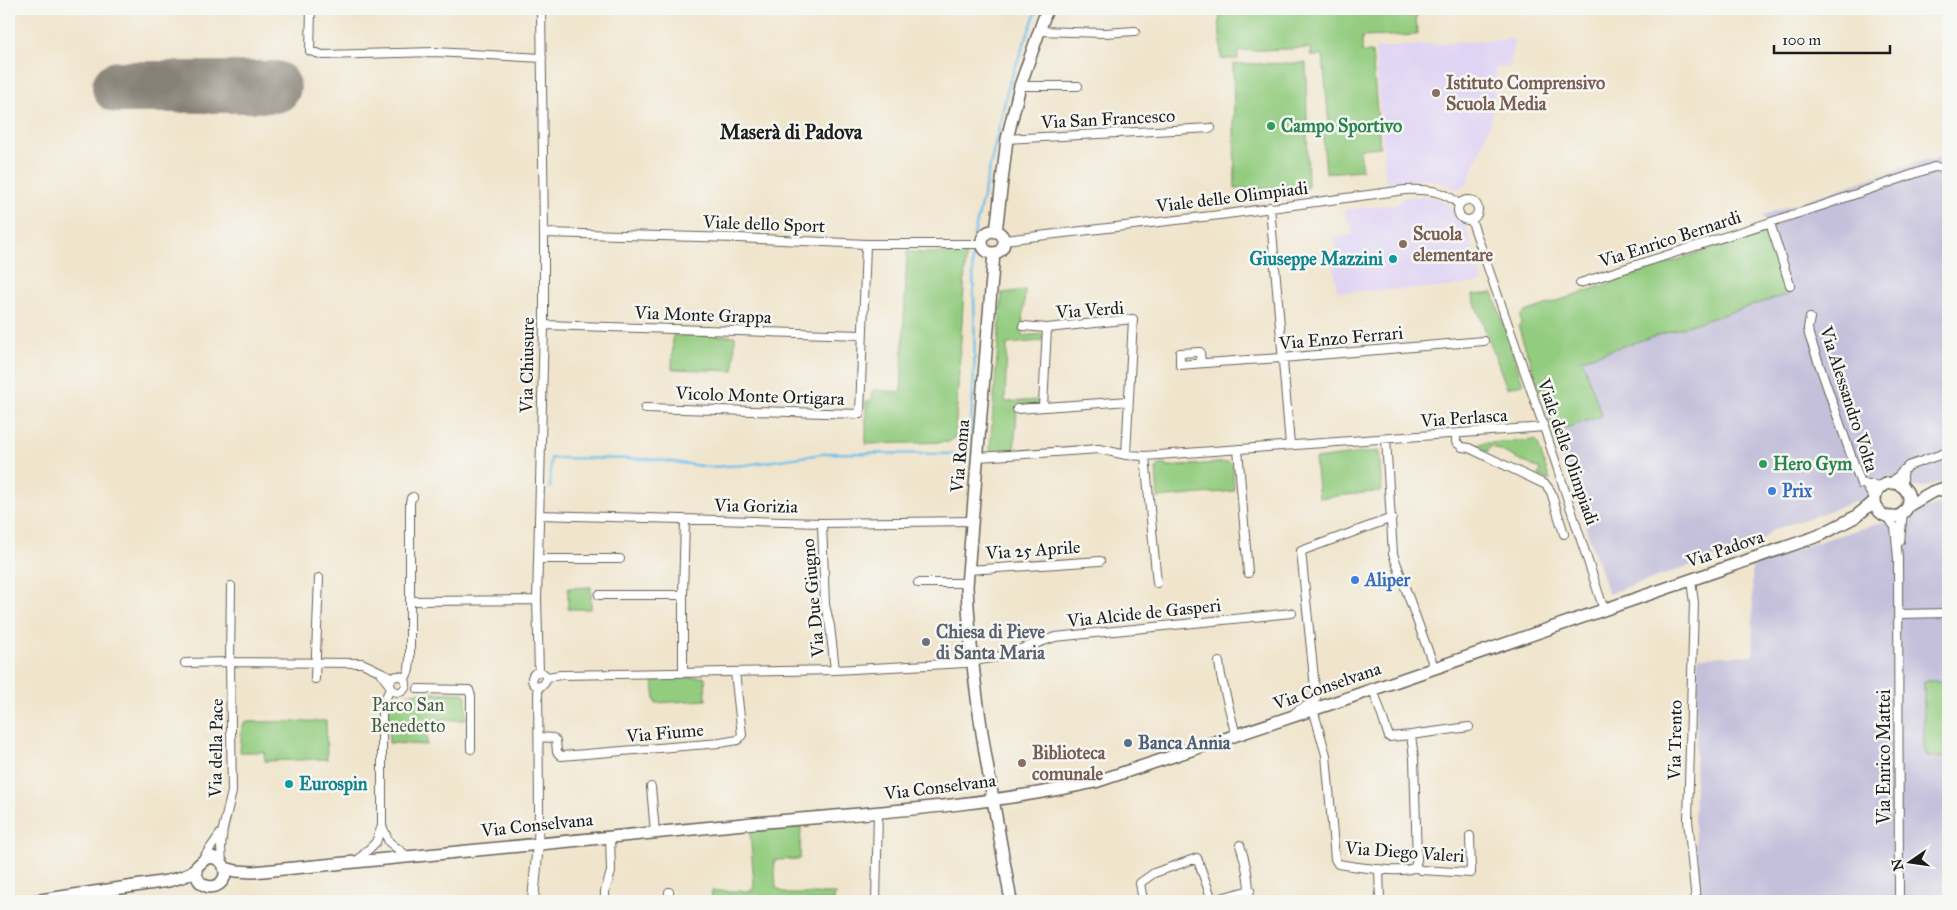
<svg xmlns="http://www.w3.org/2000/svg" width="1957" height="910" viewBox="0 0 1957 910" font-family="'IM FELL Great Primer',serif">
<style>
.built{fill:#e0d4f4}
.industrial{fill:#c4c0db}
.green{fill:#93cc7f;stroke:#58744e}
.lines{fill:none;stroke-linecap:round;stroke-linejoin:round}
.stream{stroke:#70c0eb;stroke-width:2.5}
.runway{stroke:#868074;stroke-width:52}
.minor-casing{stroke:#66625a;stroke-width:10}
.tertiary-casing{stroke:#66625a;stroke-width:12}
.secondary-casing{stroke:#66625a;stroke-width:14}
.minor{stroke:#fff;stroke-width:8}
.tertiary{stroke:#fff;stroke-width:10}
.secondary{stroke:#fff;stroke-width:11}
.education-dot{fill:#8d6e63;stroke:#f6f6f2;stroke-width:2}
.leisure-dot{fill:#2e9e5b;stroke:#f6f6f2;stroke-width:2}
.culture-dot{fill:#0f9aa8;stroke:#f6f6f2;stroke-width:2}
.shop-dot{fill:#3f7fe0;stroke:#f6f6f2;stroke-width:2}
.worship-dot{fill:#6b7280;stroke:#f6f6f2;stroke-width:2}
.service-dot{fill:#5c6f8a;stroke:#f6f6f2;stroke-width:2}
.labels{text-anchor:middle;stroke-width:5;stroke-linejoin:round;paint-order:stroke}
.education-label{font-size:18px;font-weight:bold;fill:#785e54;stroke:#f6f6f2;text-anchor:start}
.street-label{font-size:18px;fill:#1c1c1c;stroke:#f6f6f2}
.leisure-label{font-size:18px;font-weight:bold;fill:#27864d;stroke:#f6f6f2;text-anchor:start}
.culture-label{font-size:18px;font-weight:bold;fill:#0d838f;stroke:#f6f6f2;text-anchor:end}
.shop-label{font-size:18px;font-weight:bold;fill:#366cbe;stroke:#f6f6f2;text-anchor:start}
.worship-label{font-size:18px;font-weight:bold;fill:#5b616d;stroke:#f6f6f2;text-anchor:start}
.park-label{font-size:18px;fill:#465a3f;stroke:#f6f6f2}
.service-label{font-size:18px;font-weight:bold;fill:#4e5e75;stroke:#f6f6f2;text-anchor:start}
.quarter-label{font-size:20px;font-weight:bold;fill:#1c1c1c;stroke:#f6f6f2}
</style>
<rect width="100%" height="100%" fill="#f6f6f2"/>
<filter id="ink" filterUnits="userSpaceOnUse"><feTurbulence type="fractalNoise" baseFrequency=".02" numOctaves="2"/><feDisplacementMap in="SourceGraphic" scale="10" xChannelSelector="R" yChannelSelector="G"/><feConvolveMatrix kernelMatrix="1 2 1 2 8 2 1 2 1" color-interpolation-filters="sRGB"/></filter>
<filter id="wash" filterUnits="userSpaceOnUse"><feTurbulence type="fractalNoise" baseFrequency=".0096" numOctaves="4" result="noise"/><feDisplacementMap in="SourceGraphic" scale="20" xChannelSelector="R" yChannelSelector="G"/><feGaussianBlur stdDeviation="1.12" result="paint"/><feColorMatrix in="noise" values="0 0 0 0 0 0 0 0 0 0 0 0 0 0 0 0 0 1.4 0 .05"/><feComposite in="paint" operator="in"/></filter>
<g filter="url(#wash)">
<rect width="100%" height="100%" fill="#f0e5cc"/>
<!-- built -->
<path class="built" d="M1514,39l-4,28 -14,1 -4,51 -25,66 -9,4 -32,-11 -40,6 -11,-136z
M1422,196l13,2 14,6 7,8 2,6 7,5 18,59 -46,6 -100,4 -5,-41h4l-1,-14 18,-3 -2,-12h-5l-2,-12 53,-6 3,-2v-4z"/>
<!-- industrial -->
<path class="industrial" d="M1948,155v324l-22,8h-25l-29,9 -99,34 -14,12 -151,52 -54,-162 47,-17 -19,-56 111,-34 95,-31 -25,-79 165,-56 1,2z
M1948,502v399h-248l-6,-77 4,-167 55,-2 -1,-90 62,-22z"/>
<!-- green -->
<path class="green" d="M1219,9h197l1,26 -55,2v15h10l8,95 -21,2 3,21 -36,3 -4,-47 7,-1 -6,-69h-12l-1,-8 -72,3v8h-17z
M1306,63l2,125 -73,1 -2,-125z
M1768,229l21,65 -207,65 20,57 -48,16 -36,-106 3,-2 -1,-8 5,-4z
M907,252l59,2 -11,183 -6,5 -83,2v-43l6,-1 1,-10 28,2z
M1025,290l-3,46 21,-2 -1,7 -35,3 -2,58 34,-2v5l-22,4 -3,42 -22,1 -2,-3 12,-156z
M1493,293l30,91 -16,4 -35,-93z
M673,335l62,1 -1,35 -62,-2z
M1533,440l4,1 13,40 -12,-6 3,-5 -50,-24 -4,6 -15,-8z
M1379,451l3,40 -63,7 -4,-39z
M1229,462l4,4 1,25 -76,7 -2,-29 3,-4 6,-1 1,3z
M591,587v22h-23v-21z
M705,677l1,23 -51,3 -2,-25z
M1924,681h24v76h-21v-4h-3z
M412,693h52l2,3v24h-39v25l-38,-2 -1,-38 6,-6 8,-1z
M326,721l1,38 -62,2 -1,-9h-24l2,-26h2v-4z
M801,826l-1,33 -26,1 2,28 11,6h48l-1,7h-123l1,-10h40l2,-7 -4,-53z"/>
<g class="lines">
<!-- stream -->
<path class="stream" d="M974,235l35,-151 28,-75
M550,488l1,-30 101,1 57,8 36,-2 85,-12 133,1 5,-2c8,-65 8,-132 4,-197"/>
<!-- runway -->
<path class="runway" d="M118,87h157"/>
</g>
</g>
<g filter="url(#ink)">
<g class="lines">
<!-- minor casing -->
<g class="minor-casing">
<path id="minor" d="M311,9l-1,42 13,4 112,-3 107,6
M1039,31l66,2 30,-2
M1020,86h58
M1007,139l204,-11
M1458 210a10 10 0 1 1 20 0a10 10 0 1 1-20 0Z
M1270,207l20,238
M1471,219l73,208 60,183
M1770,223l20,62
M544,233l194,5 128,6h116
M1004,240l216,-25 185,-25c19,-1 41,0 54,15
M1580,283l244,-78 110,-38c6,0 12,1 14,7
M1810,318l-2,10 1,7 52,149 22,2
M544,325l318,10
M1023,326l24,2
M1201,363l-1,-11 -20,1v12c34,-3 68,-5 102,-7l202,-17
M1043,406l4,-78 86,-9 -7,136
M645,408l215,6 6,-170
M1017,409l112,-8
M1456,434v8l6,5 7,1 77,37 5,7 13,42
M1386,439l7,115 41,113
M1238,449l10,124
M1145,456l12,127
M978,457l121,-8 27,6 19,1 399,-29
M1891,483l17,-17 40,-14
M1865,484l10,16
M1903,487v-17
M539,515l283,8 150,-2
M1887,516l8,11 3,31 1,343
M822,523l3,82 5,21 5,44
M1900,541l3,-29
M538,559h82
M968,570l132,-9
M1691,580l3,23 -6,217 8,81
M918,583h49
M599,595h84
M411,601l126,-1
M1899,614l49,-1
M1219,662l2,14 15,60
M185,663l45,-1 1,-76
M539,672l-2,-72 7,-275v-92l-3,-224
M532 679a7 7 0 1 1 14 0a7 7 0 1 1-14 0Z
M683,673v-78l2,-75
M390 684a8 8 0 1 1 16 0a8 8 0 1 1-16 0Z
M546,677l15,-2 274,-5 130,-7 36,-7 54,-19 237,-24
M315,679l4,-101
M405,679l4,-9 1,-12v-155l1,-5 2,-1
M418,689l51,1 2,6v53
M1373,689l16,48 22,-2 3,23 3,102 -2,7
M1313,709l13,46 9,104 3,5c15,2 65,11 77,3l6,3 50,3 -1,-37
M1291,717c8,-12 19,-9 25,-19l-15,-147 91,-33
M1411,735l58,-8
M539,737l14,1 3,3 1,11 4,4 159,-13 18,-3 4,-5 -7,-63
M651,787l4,45
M382,826l7,16 18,14
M538,843l1,-31 -1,-126
M1240,845c6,18 10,37 9,56
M202,860l19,-27
M357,861l19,-19 6,-16v-120l9,-19 -12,-16 14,7
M222,863l-1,-16 2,-18 9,-37 -2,-130 132,1 17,8
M1379,869l1,32
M605,901v-10l6,-19 -1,-36
M669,901v-9
M876,901l2,-89
M1143,901l-3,-18 14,-10 43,-15 13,36v7
M1210,901l40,-11"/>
</g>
<!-- tertiary casing -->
<g class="tertiary-casing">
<path id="tertiary" d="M533,901l5,-58"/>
</g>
<!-- secondary casing -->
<g class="secondary-casing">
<path id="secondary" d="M982 242a11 11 0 1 1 22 0a11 11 0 1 1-22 0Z
M996,232l11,-93 13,-53 27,-77
M994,253l-27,333c4,106 26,211 44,315
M1875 500a17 17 0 1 1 34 0a17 17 0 1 1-34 0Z
M1908,506l24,-14 16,-5
M225,868l11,3 17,1c164,-17 328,-33 491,-48 117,-11 237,-17 351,-42l247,-82 476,-164 37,-19 20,-16
M34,901l134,-20c6,-2 13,-3 19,-6 11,-5 18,-26 33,-14 5,4 5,9 5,15 -7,18 -30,12 -29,-7"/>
</g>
<!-- minor -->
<use href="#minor" class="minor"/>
<!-- tertiary -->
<use href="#tertiary" class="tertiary"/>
<!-- secondary -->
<use href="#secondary" class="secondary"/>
</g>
</g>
<!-- markers -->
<g class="education-dot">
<circle cx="1436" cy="93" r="5"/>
<circle cx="1403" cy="244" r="5"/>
<circle cx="1022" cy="763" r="5"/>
</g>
<g class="leisure-dot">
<circle cx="1271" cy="126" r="5"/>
<circle cx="1763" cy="464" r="5"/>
</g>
<g class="culture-dot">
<circle cx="1393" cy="259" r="5"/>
<circle cx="289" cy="784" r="5"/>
</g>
<g class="shop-dot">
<circle cx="1772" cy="491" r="5"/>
<circle cx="1355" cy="580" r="5"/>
</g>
<circle class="worship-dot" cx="926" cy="642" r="5"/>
<circle class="service-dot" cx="1128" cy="743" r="5"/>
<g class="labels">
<!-- education labels -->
<g class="education-label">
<text x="1446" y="89">Istituto Comprensivo<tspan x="1446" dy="21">Scuola Media</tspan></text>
<text x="1413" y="240">Scuola<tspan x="1413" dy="21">elementare</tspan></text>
<text x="1032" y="759">Biblioteca<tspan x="1032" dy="21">comunale</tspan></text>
</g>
<!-- street labels -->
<g class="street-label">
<text transform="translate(1108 119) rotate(-3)" y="6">Via San Francesco</text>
<text transform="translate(1232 197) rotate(-7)" y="6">Viale delle Olimpiadi</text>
<text transform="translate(764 224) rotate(2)" y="6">Viale dello Sport</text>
<text transform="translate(1670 239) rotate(-18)" y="6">Via Enrico Bernardi</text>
<text transform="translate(1090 310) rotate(-4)" y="6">Via Verdi</text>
<text transform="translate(703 315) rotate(2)" y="6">Via Monte Grappa</text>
<text transform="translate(1341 338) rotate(-5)" y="6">Via Enzo Ferrari</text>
<text transform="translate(527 365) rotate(-89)" y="6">Via Chiusure</text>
<text transform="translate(760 396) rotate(2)" y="6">Vicolo Monte Ortigara</text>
<text transform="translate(1849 399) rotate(72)" y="6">Via Alessandro Volta</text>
<text transform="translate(1464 418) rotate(-4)" y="6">Via Perlasca</text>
<text transform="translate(1568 452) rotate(71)" y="6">Viale delle Olimpiadi</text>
<text transform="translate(960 456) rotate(-85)" y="6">Via Roma</text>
<text transform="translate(756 506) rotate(1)" y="6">Via Gorizia</text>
<text transform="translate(1725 549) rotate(-19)" y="6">Via Padova</text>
<text transform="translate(1033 550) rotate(-4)" y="6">Via 25 Aprile</text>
<text transform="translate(813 598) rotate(-95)" y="6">Via Due Giugno</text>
<text transform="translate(1144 613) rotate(-6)" y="6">Via Alcide de Gasperi</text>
<text transform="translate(1327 686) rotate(-19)" y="6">Via Conselvana</text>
<text transform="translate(665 733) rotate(-5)" y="6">Via Fiume</text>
<text transform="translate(1675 740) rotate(-89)" y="6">Via Trento</text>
<text transform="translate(216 748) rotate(-89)" y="6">Via della Pace</text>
<text transform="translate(1884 757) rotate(-90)" y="6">Via Enrico Mattei</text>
<text transform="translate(940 787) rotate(-7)" y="6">Via Conselvana</text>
<text transform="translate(537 825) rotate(-6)" y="6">Via Conselvana</text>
<text transform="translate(1405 852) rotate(4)" y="6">Via Diego Valeri</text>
</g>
<!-- leisure labels -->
<g class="leisure-label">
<text x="1281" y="132">Campo Sportivo</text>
<text x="1773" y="470">Hero Gym</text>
</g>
<!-- culture labels -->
<g class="culture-label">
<text x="1383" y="265">Giuseppe Mazzini</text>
<text x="299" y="790" text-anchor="start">Eurospin</text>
</g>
<!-- shop labels -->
<g class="shop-label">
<text x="1782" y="497">Prix</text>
<text x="1365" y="586">Aliper</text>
</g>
<!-- worship labels -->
<g class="worship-label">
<text x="936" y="638">Chiesa di Pieve<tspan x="936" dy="21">di Santa Maria</tspan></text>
</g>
<!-- park labels -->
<g class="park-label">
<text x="408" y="711">Parco San<tspan x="408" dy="21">Benedetto</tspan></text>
</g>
<!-- service labels -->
<g class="service-label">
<text x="1138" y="749">Banca Annia</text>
</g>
<!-- quarter labels -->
<g class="quarter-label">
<text x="791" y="139">Maserà di Padova</text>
</g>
</g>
<!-- margin -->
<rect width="1957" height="910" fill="none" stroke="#f6f6f2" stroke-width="30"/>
<!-- north arrow -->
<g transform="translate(1910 862) rotate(257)" stroke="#f6f6f2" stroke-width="4" paint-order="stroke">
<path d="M0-4L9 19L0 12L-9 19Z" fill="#1c1c1c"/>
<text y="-8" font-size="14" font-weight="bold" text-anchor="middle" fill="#1c1c1c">N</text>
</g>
<!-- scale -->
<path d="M1774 45v8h116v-8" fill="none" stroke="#1c1c1c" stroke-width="2.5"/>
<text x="1782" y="45" font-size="15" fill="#1c1c1c" stroke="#f6f6f2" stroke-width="4" paint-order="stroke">100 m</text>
</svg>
